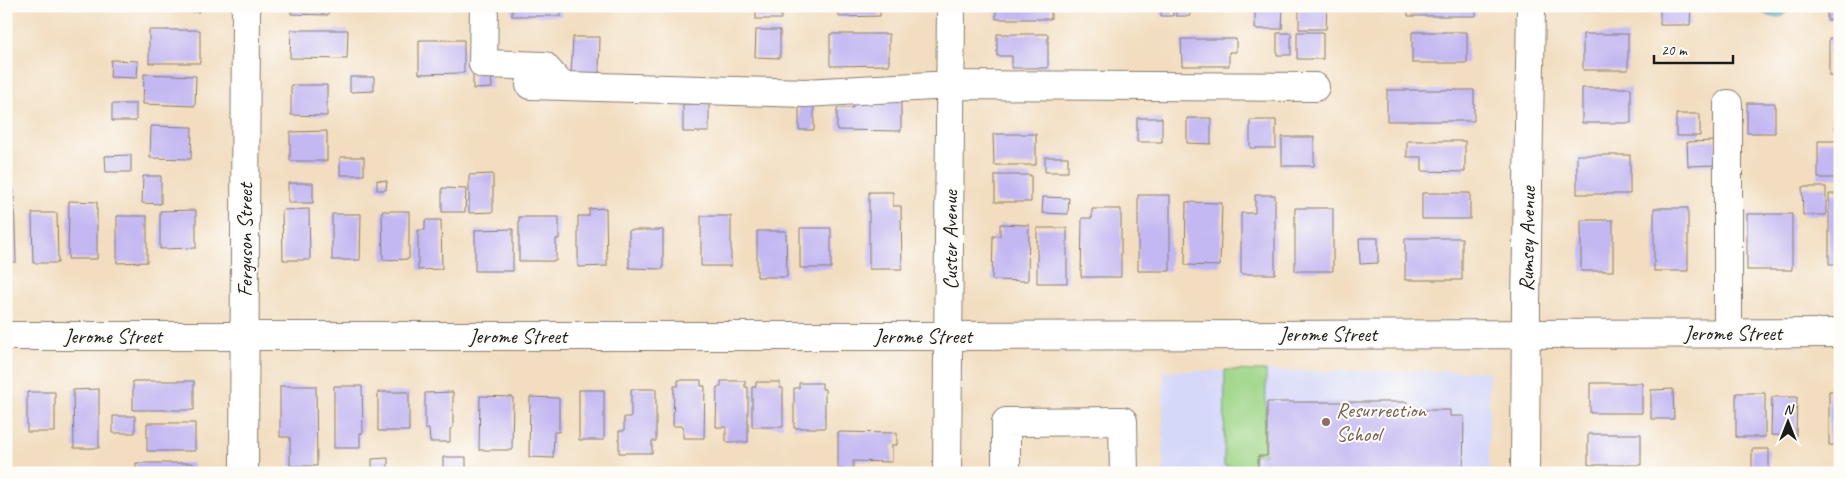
<svg xmlns="http://www.w3.org/2000/svg" width="1846" height="479" viewBox="0 0 1846 479" font-family="Caveat,sans-serif">
<style>
.built{fill:#d5d8f9}
.green{fill:#9ed587;stroke:#5d7852}
.water{fill:#56b7d4;stroke:#396a78}
.building{fill:#c3b8f2}
.lines{fill:none;stroke-linecap:round;stroke-linejoin:round}
.minor-casing{stroke:#877c6e;stroke-width:30}
.minor{stroke:#fff;stroke-width:28}
.education-dot{fill:#8d6e63;stroke:#fdfcf7;stroke-width:2}
.labels{text-anchor:middle;stroke-width:4;stroke-linejoin:round;paint-order:stroke}
.street-label{font-size:21px;fill:#1c1c1c;stroke:#fdfcf7}
.education-label{font-size:21px;fill:#785e54;stroke:#fdfcf7;text-anchor:start}
</style>
<rect width="100%" height="100%" fill="#fdfcf7"/>
<filter id="ink" filterUnits="userSpaceOnUse"><feTurbulence type="fractalNoise" baseFrequency=".02" numOctaves="2"/><feDisplacementMap in="SourceGraphic" scale="10" xChannelSelector="R" yChannelSelector="G"/><feConvolveMatrix kernelMatrix="1 2 1 2 8 2 1 2 1" color-interpolation-filters="sRGB"/></filter>
<filter id="wash" filterUnits="userSpaceOnUse"><feTurbulence type="fractalNoise" baseFrequency=".0096" numOctaves="4" result="noise"/><feDisplacementMap in="SourceGraphic" scale="20" xChannelSelector="R" yChannelSelector="G"/><feGaussianBlur stdDeviation="1.12" result="paint"/><feColorMatrix in="noise" values="0 0 0 0 0 0 0 0 0 0 0 0 0 0 0 0 0 1.4 0 .05"/><feComposite in="paint" operator="in"/></filter>
<g filter="url(#wash)">
<rect width="100%" height="100%" fill="#f2ddc0"/>
<!-- built -->
<path class="built" d="M1163,371h326v102h-326z"/>
<!-- green -->
<path class="green" d="M1225,370l41,1 -1,84 -11,-1 -1,13 -29,-1z"/>
<!-- water -->
<path class="water" d="M1759,6h32l-8,10c-10,3 -18,1 -24,-10z"/>
<g id="blocks">
<!-- building -->
<path class="building" d="M154,6h45v6l-45,-1z
M291,6h38l-1,9 -37,-1z
M512,6h49v10h-49z
M756,6h25v13h-25z
M839,6h41v10l-41,1z
M996,6h55v13h-55z
M1161,6h12v10h-12z
M1176,6h14v10h-14z
M1255,6h28l-1,23h-27z
M1299,6h28l-1,23h-27z
M1408,6h68v10h-68z
M1581,6h52v5h-52z
M1660,6h31l-1,19h-30z
M1827,6h13v14h-13z
M149,30h51v33h-51z
M291,30h57l-1,29 -57,-1z
M756,30h24v28l-25,-1z
M1297,32h26v27h-26z
M1412,32h55v31h-55z
M1277,33h14v22h-14z
M830,34h59v31l-59,1z
M997,34h51v34h-36v-12h-15z
M1583,34h45v36h-45z
M573,37h27l-1,38 -28,-1z
M1829,38h11v38h-11z
M1181,39h55v13h-7v14h-47z
M419,40h45v33l-45,1z
M111,60l27,1 -1,17 -27,-1z
M473,70h18l1,18 -19,1z
M144,74l52,2 -1,30 -52,-2z
M350,77h24v14l-24,1z
M291,85h36v31l-36,-1z
M1582,88h49v35h-49z
M1835,89h5v40h-5z
M1387,90h87v31h-87z
M853,100l48,1v30l-64,-1v-22h16z
M1747,103h28v30h-28z
M112,104h24v17h-24z
M683,104h26v28h-26z
M799,104l15,1v25h-15z
M1676,114h24v22h-24z
M1137,118h25v24h-25z
M1187,118h24v26l-24,-1z
M1250,120h26v28h-26z
M151,126l41,1 -1,32 -41,-1z
M327,131v30h-37v-29z
M993,134h43v31h-42z
M1282,137h32v29h-32z
M1407,141h58v31l-43,-1v-14h-15z
M1716,141l1,24 -29,1 -1,-24z
M1818,141h22v37h-22z
M131,155v17h-25l-1,-16z
M1577,155h53v39h-53z
M340,157h24v18h-24z
M1045,157h23v15h-23z
M493,174v38l-24,1v-38z
M995,175h36v27h-36z
M143,176h18v28l-19,-1z
M377,180l10,1 -1,9h-9z
M288,183h25v20h-25z
M1802,187h24v28h-23z
M442,188l24,1 -1,23h-23z
M6,190h8l2,72h-10z
M869,192h24v14h8l1,63h-33z
M1422,193h48v26h-48z
M1829,194h11v70h-11z
M1138,195h32v76h-32z
M1255,195h20v79h-34v-61h14z
M1043,197l26,1 -1,16 -26,-1z
M69,201l28,1v57h-29z
M1186,202l36,1 -2,63 -35,-1z
M606,208l1,58 -29,1v-51h11v-7z
M1295,208h38v63h-38z
M1654,208h34v63h-34z
M309,209l1,51h-27l-1,-50z
M1092,209h29v68h-40l1,-59h10z
M196,210v38l-36,1v-38z
M382,211h27v48l-26,1z
M32,213h25l1,50h-25z
M332,214h29l-1,46h-28z
M1747,214h45v56h-45z
M117,216h30v46l-30,1z
M701,216h30v50h-30z
M519,217h40v22h-3v22h-37z
M425,220h16l1,49 -24,1v-40h7z
M1581,220h32v51h-32z
M1000,224l29,1 -1,56 -36,-1 1,-44h7z
M800,228h31v40h-31z
M1037,228h30v55h-30z
M513,229v42h-38v-41z
M629,230h34v39l-34,-1z
M757,231h29l1,46h-30z
M1359,238h19v25l-18,1z
M1405,238h57v42h-57z
M678,380h23v6h4l-1,52h-21v-12h-10l1,-40h4z
M133,381h61v29h-61z
M721,381h24v6h3v55h-22v-15h-10l1,-40h4z
M756,382h24v6h3v39h-31v-40h4z
M799,383h23v6h3v39h-31v-40h5z
M1590,383h52v30h-52z
M280,386h36l1,80h-27v-29h-10z
M334,386h28l1,47h-3v15h-26z
M99,389v59h-25l-1,-58z
M631,389h25v52h-4v12h-33v-22h5v-14h7z
M1673,389l1,30h-23v-29z
M579,390h25v50h-25z
M1829,391h11v54h-11z
M27,392h28v40h-28z
M378,392h31v39h-31z
M453,392v36l-3,1v13h-20l-1,-13h-4v-36z
M1736,393h29v44h-29z
M480,396l33,1 -1,53h-33z
M530,397l29,1v34h-5l-1,26 -24,-1z
M1772,397h25l-1,39 -25,-1z
M1267,402h140l-3,8h46v6h14l-1,57h-205v-17h9z
M113,416h22v17h-22z
M147,423h48v28h-48z
M838,432l59,1v12h-5v17l-39,-1v8h-15z
M1588,434h53v31h-53z
M1752,449h17v24h-17z
M443,457h23v16h-23z
M388,458v15h-16v-14z
M136,463h57v10h-57z
M843,471h56v2h-56z"/>
</g>
</g>
<g filter="url(#ink)">
<use href="#blocks" fill-opacity="0" stroke="#877c6e" stroke-width="1"/>
<g class="lines">
<!-- minor casing -->
<g class="minor-casing">
<path id="minor" d="M484,6l-1,58 61,2 18,20
M530,85l275,8 146,-8 364,2
M1728,104v229
M6,336h944l890,-3
M244,473l2,-467
M947,473l4,-467
M1006,473v-51l117,-1 1,52
M1525,473l1,-170 5,-297"/>
</g>
<!-- minor -->
<use href="#minor" class="minor"/>
</g>
</g>
<!-- markers -->
<circle class="education-dot" cx="1326" cy="422" r="5"/>
<g class="labels">
<!-- street labels -->
<g class="street-label">
<text transform="translate(1527 239) rotate(-89)" y="7">Rumsey Avenue</text>
<text transform="translate(245 240) rotate(-90)" y="7">Ferguson Street</text>
<text transform="translate(950 240) rotate(-90)" y="7">Custer Avenue</text>
<text x="1733" y="340">Jerome Street</text>
<text x="1328" y="341">Jerome Street</text>
<text x="113" y="343">Jerome Street</text>
<text x="518" y="343">Jerome Street</text>
<text x="923" y="343">Jerome Street</text>
</g>
<!-- education labels -->
<g class="education-label">
<text x="1336" y="417">Resurrection<tspan x="1336" dy="24">School</tspan></text>
</g>
</g>
<!-- margin -->
<rect width="1846" height="479" fill="none" stroke="#fdfcf7" stroke-width="25"/>
<!-- north arrow -->
<g transform="translate(1788 422)" stroke="#fdfcf7" stroke-width="4" paint-order="stroke">
<path d="M0-4L9 19L0 12L-9 19Z" fill="#1c1c1c"/>
<text y="-8" font-size="14" font-weight="bold" text-anchor="middle" fill="#1c1c1c">N</text>
</g>
<!-- scale -->
<path d="M1654 55v8h79v-8" fill="none" stroke="#1c1c1c" stroke-width="2.5"/>
<text x="1661" y="55" font-size="15" fill="#1c1c1c" stroke="#fdfcf7" stroke-width="4" paint-order="stroke">20 m</text>
</svg>
